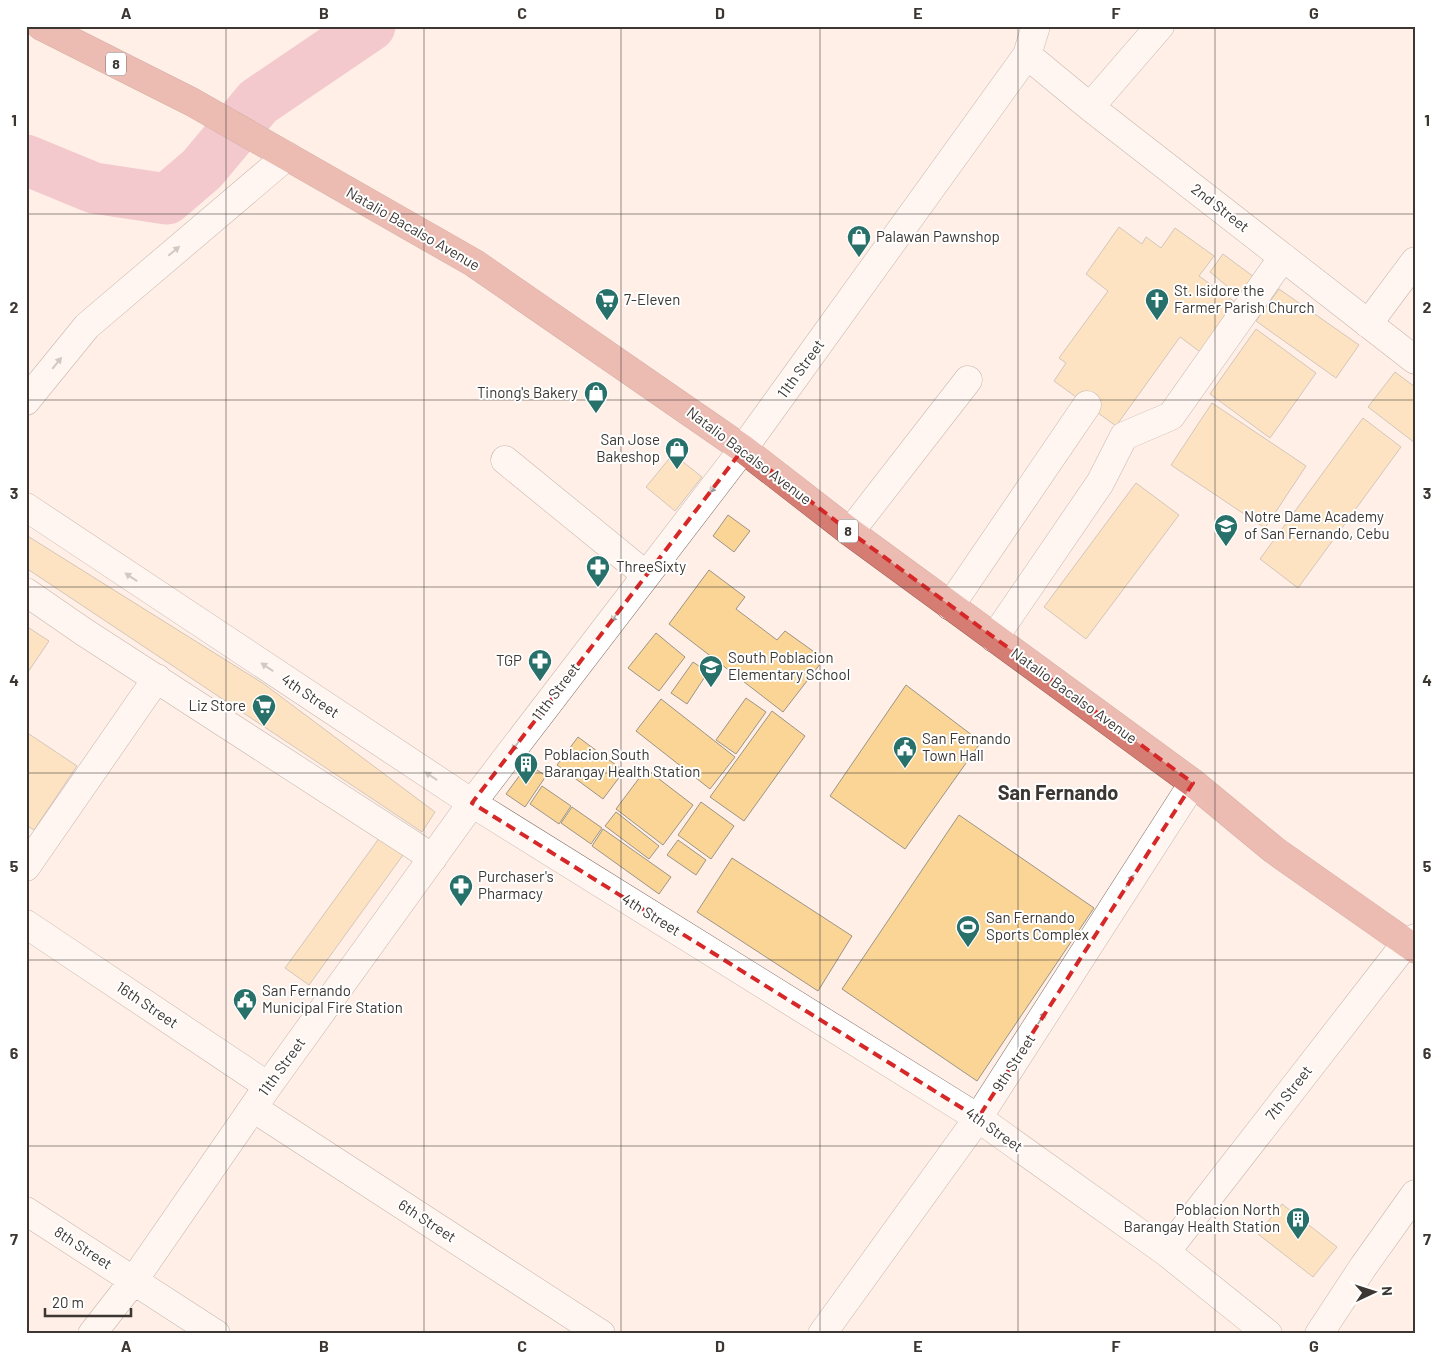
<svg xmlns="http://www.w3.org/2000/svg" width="1441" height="1360" viewBox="0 0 1441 1360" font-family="Barlow,sans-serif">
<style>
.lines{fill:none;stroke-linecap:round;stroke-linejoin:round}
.river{stroke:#e59cb0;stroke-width:51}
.building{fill:#fad595;stroke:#9c9487}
.minor-casing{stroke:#80726a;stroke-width:29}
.highway-casing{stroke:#9f645c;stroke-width:29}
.minor{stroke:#fff;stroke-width:28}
.highway{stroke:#d57d72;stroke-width:28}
.oneway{fill:#9e9b99}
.marked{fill:none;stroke:#d62828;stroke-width:4;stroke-dasharray:10 6;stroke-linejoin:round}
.grid{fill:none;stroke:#3c3733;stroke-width:1;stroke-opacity:0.55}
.labels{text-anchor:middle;stroke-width:4;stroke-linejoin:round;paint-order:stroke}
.shield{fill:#fff;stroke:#767370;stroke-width:1}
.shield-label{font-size:14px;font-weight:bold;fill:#3c3733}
.street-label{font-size:15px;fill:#3c3733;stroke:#fff}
.poi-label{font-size:15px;fill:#3c3733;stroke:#fff;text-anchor:start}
.district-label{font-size:20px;font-weight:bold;fill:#3c3733;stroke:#fff}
.neatline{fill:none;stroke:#3c3733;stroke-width:2}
.grid-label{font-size:16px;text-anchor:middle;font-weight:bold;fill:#3c3733}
</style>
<rect width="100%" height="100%" fill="#ffefe6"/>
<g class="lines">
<!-- river -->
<path class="river" d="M26,160l68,28 73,11 35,-30 56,-67 112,-76"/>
</g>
<!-- building -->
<path class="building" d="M1119,227l23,17 4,-7 15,11 14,-20 39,28 -15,20 40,29 -36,49 -23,-17 -64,89 -62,-45 12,-18 -7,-5 49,-67 -22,-17z
M1223,254l31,23 -15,19 -29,-24z
M1279,289l80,56 -23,33 -80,-57z
M1256,329l60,44 -46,65 -60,-44z
M1395,372l20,15v56l-47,-36z
M1212,403l94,63 -41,62 -94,-63z
M1363,418l38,29 -103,141 -38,-29z
M673,454l29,23 -27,34 -29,-24z
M1136,483l43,32 -93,124 -42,-32z
M728,515l22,16 -16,21 -21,-16z
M26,535l238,149 171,128 -13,20 -396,-264z
M709,570l36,27 -9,12 41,31 8,-9 39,28 -41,53 -114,-88z
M26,626l23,15 -23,34z
M656,633l29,24 -26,34 -31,-23z
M693,662l15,10 -21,32 -16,-11z
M906,685l75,57 -76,107 -75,-53z
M746,698l20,14 -30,42 -20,-14z
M661,699l74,58 -25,32 -74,-58z
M772,711l33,25 -61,85 -34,-24z
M26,732l51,34 -43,64 -8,-5z
M578,737l46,34 -21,28 -46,-34z
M528,764l18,12 -21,31 -19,-13z
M646,769l47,36 -30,40 -47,-36z
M542,786l29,20 -12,18 -29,-20z
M701,802l33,24 -23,33 -33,-24z
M572,807l30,21 -11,16 -30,-21z
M616,812l43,34 -10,13 -44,-33z
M959,815l135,93 -117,173 -135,-92z
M603,829l68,48 -12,17 -67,-48z
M380,837l23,18 -94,130 -24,-17z
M678,840l28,20 -10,15 -29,-20z
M732,858l120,78 -34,55 -121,-79z
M1282,1204l55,43 -24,30 -55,-43z"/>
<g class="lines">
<!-- minor casing -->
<g class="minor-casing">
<path id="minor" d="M1027,55l63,52 325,253
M1090,107l70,-81
M1368,324l47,-63
M26,401l61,-75 200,-170
M505,460l141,115
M26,507l446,296 506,315 188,134 102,82
M850,532l118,-152
M26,592l58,40 349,226
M950,606l137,-201
M994,638l106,-155 24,-47 47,-20 112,-159
M26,867l131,-189
M26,924l242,162
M253,1108l348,226
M26,1211l190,123
M1166,1252l240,-309 9,-5
M92,1334l42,-54 134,-194 204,-283 271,-354 284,-394 9,-29
M822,1334l156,-216 215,-335
M1319,1334l44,-67 52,-73"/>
</g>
<!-- highway casing -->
<g class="highway-casing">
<path id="highway" d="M41,26l151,76 282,161 269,186 107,83 343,251 81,67 141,99"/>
</g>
<!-- minor -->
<use href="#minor" class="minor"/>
<!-- highway -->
<use href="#highway" class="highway"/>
</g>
<!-- one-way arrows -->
<defs><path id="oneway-solid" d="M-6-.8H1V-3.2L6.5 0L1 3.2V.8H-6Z" transform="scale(1.25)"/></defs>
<g class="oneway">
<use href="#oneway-solid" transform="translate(174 251) rotate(-40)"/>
<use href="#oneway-solid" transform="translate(57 363) rotate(-51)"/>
<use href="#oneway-solid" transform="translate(714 487) rotate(128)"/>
<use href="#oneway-solid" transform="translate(131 577) rotate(-146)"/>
<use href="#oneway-solid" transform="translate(615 616) rotate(127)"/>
<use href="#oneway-solid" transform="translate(267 667) rotate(-146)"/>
<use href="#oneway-solid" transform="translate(516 745) rotate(127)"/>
<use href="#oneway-solid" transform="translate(431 776) rotate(-146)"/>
<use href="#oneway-solid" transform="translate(1130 881) rotate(-57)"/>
<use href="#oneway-solid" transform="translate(1042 1018) rotate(-57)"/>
</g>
<!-- marked area -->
<path d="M0 0H1441V1360H0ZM743,449l107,83 343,251 -215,335 -506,-315z" fill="#ffefe6" fill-opacity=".55" fill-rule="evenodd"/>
<path class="marked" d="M743,449l107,83 343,251 -215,335 -506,-315z"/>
<!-- grid -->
<path class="grid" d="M226,26v1308M424,26v1308M621,26v1308M820,26v1308M1018,26v1308M1215,26v1308M26,214h1389M26,400h1389M26,587h1389M26,773h1389M26,960h1389M26,1146h1389"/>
<!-- icons -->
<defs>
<g id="shop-pin" transform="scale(1.25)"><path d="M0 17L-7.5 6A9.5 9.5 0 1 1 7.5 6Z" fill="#28716a" stroke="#fff"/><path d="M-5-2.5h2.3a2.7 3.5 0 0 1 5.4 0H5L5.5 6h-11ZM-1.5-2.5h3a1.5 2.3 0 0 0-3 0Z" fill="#fff"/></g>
<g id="supermarket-pin" transform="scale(1.25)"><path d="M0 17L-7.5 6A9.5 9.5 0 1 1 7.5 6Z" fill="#28716a" stroke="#fff"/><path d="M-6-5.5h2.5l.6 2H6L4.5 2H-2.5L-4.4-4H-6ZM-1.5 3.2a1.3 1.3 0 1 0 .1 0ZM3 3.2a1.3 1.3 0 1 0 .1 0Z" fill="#fff"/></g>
<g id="church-pin" transform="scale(1.25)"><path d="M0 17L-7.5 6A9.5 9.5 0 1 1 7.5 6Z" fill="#28716a" stroke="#fff"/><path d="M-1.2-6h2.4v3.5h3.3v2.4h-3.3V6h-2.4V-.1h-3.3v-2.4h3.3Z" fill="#fff"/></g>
<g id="school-pin" transform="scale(1.25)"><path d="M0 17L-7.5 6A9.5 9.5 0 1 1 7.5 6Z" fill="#28716a" stroke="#fff"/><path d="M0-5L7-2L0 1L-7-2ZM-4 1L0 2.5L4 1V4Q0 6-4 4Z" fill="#fff"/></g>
<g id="pharmacy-pin" transform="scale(1.25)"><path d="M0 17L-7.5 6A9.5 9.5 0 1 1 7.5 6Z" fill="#28716a" stroke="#fff"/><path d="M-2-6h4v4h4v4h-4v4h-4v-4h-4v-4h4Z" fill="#fff"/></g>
<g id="civic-pin" transform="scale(1.25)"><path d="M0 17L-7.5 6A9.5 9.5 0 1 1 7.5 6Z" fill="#28716a" stroke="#fff"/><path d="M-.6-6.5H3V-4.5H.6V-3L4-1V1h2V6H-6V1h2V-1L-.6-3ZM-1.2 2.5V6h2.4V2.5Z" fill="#fff"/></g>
<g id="building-pin" transform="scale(1.25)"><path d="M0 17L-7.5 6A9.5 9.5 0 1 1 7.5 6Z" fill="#28716a" stroke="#fff"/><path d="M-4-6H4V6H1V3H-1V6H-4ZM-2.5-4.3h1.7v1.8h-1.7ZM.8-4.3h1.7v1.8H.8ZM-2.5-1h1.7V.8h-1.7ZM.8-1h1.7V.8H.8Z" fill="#fff"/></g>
<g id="stadium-pin" transform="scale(1.25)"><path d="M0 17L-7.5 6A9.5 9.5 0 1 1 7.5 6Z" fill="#28716a" stroke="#fff"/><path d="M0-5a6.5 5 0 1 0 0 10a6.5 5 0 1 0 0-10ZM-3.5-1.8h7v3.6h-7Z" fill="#fff"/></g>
</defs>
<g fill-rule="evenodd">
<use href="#shop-pin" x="859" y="237"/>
<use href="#supermarket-pin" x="607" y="300"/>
<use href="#church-pin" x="1157" y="300"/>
<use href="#shop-pin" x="596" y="393"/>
<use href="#shop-pin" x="677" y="449"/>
<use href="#school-pin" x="1226" y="526"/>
<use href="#pharmacy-pin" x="598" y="567"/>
<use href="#pharmacy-pin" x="540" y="661"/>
<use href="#school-pin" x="711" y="667"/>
<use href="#supermarket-pin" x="264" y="706"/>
<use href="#civic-pin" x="905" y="748"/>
<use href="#building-pin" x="526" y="764"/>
<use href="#pharmacy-pin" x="461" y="886"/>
<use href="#stadium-pin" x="968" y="927"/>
<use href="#civic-pin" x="245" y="1000"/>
<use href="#building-pin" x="1298" y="1219"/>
</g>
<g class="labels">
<!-- shield labels -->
<g class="shield">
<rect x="106" y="52.5" width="20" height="23" rx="4"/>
<rect x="838" y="519.5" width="20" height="23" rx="4"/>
</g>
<g class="shield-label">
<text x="116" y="69">8</text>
<text x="848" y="536">8</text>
</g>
<!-- street labels -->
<g class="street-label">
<text transform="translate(1220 208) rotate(38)" y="5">2nd Street</text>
<text transform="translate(413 229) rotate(30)" y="5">Natalio Bacalso Avenue</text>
<text transform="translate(801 369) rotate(-54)" y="5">11th Street</text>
<text transform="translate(749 456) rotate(37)" y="5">Natalio Bacalso Avenue</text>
<text transform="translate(556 692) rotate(-53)" y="5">11th Street</text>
<text transform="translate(310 696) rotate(34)" y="5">4th Street</text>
<text transform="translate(1074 696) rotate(36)" y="5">Natalio Bacalso Avenue</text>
<text transform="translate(651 915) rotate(32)" y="5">4th Street</text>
<text transform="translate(147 1005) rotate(34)" y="5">16th Street</text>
<text transform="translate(1014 1063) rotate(-57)" y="5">9th Street</text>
<text transform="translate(282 1067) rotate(-54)" y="5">11th Street</text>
<text transform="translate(1289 1093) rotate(-52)" y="5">7th Street</text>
<text transform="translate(994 1130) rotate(35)" y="5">4th Street</text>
<text transform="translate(427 1221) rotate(33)" y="5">6th Street</text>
<text transform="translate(83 1248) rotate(33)" y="5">8th Street</text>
</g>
<!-- poi labels -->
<g class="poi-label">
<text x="876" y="242">Palawan Pawnshop</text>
<text x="1174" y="296">St. Isidore the<tspan x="1174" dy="17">Farmer Parish Church</tspan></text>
<text x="624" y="305">7-Eleven</text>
<text x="578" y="398" text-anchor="end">Tinong's Bakery</text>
<text x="660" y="445" text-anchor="end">San Jose<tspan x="660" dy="17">Bakeshop</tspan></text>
<text x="1244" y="522">Notre Dame Academy<tspan x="1244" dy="17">of San Fernando, Cebu</tspan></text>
<text x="616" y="572">ThreeSixty</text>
<text x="728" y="663">South Poblacion<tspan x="728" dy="17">Elementary School</tspan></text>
<text x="522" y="666" text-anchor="end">TGP</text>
<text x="246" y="711" text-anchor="end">Liz Store</text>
<text x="922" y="744">San Fernando<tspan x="922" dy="17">Town Hall</tspan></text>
<text x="544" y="760">Poblacion South<tspan x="544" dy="17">Barangay Health Station</tspan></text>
<text x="478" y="882">Purchaser's<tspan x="478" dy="17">Pharmacy</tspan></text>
<text x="986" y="923">San Fernando<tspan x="986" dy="17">Sports Complex</tspan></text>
<text x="262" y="996">San Fernando<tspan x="262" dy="17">Municipal Fire Station</tspan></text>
<text x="1280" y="1215" text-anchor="end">Poblacion North<tspan x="1280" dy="17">Barangay Health Station</tspan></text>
</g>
<!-- district labels -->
<g class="district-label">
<text x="1058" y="800">San Fernando</text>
</g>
</g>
<!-- border -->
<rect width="1441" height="1360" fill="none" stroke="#ffffff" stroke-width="55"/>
<!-- north arrow -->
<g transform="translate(1374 1292) rotate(86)" stroke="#ffffff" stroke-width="4" paint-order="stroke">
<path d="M0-4L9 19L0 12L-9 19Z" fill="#3c3733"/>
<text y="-8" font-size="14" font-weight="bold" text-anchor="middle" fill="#3c3733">N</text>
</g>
<!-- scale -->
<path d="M45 1308v8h86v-8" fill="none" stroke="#3c3733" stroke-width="2.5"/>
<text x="52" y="1308" font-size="15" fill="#3c3733" stroke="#ffffff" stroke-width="4" paint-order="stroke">20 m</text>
<rect x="28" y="28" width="1386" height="1304" class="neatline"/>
<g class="grid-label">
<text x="126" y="19">A</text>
<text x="324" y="19">B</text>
<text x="522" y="19">C</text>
<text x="720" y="19">D</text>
<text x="918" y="19">E</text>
<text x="1116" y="19">F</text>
<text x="1314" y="19">G</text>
<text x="14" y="126">1</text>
<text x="1427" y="126">1</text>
<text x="14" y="313">2</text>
<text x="1427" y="313">2</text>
<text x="14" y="499">3</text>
<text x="1427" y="499">3</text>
<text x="14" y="686">4</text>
<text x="1427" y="686">4</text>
<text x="14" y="872">5</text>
<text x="1427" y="872">5</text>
<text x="14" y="1059">6</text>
<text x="1427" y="1059">6</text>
<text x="14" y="1245">7</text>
<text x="1427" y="1245">7</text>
<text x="126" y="1352">A</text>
<text x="324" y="1352">B</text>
<text x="522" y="1352">C</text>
<text x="720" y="1352">D</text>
<text x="918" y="1352">E</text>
<text x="1116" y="1352">F</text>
<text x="1314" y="1352">G</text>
</g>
</svg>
